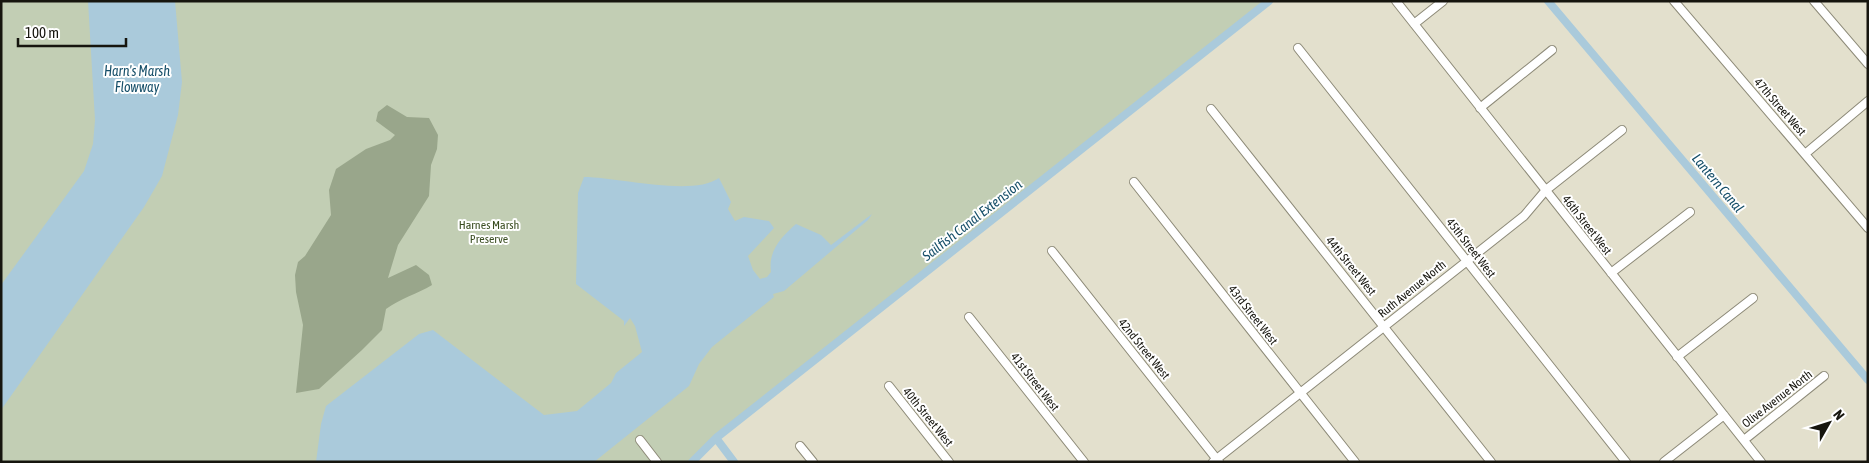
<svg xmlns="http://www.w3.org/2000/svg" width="1869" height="463" viewBox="0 0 1869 463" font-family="'Asap Condensed',sans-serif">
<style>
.green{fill:#c2ceb4}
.forest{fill:#99a68b}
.water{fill:#aacadb}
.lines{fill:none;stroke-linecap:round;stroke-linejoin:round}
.canal{stroke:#aacadb;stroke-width:8}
.minor-casing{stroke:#8d8a78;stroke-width:10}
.minor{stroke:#fff;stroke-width:8}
.labels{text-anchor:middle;stroke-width:4;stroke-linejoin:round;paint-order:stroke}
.street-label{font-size:12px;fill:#16150e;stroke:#fff}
.park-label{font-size:12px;fill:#3a4d21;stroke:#fff}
.water-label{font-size:14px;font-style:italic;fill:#164f69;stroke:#fff}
</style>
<rect width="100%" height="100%" fill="#e3e0cd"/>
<!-- green -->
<path class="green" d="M1,1h1265l-579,461h-686z"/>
<!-- forest -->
<path class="forest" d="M387,105l20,12 22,1 9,17 -1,14 -6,16 -2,31 -31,49 -10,33 28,-13 13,10 3,10c-15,9 -31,13 -46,24l-4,21 -20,20 -43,39 -23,4 7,-68 -7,-33 -1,-17 3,-13 7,-6 26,-41 -2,-25 7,-21 30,-20 24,-9 5,-5 -19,-14 2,-9z"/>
<!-- water -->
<path class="water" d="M88,1h87l7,81 -4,33 -16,61 -18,31 -143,203v-125l83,-114 9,-27 2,-24z
M584,177c34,0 108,20 135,1l12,24 -3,7 7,12 9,-4 25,4 5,7 -26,28 5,14 7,9 7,-2 4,-5c-3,-21 10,-35 25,-48l25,11 10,10 41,-31 -4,6 -84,71 -11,3 1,3 -62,50 -13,17 -10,22 -95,76h-278l5,-38 5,-18 93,-72 14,-4 111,85 33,-4 34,-28 5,-10 26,-21 -7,-26 -5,-8 -6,8v-5l-48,-37 2,-91z"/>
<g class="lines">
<!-- canal -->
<path class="canal" d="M1548,1l320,379
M716,438l18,24
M692,462l24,-24 553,-437"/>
<!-- minor casing -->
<g class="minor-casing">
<path id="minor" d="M1396,1l365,461
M1674,1l194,227
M1814,1l54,63
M1414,24l29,-23
M1298,48l328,414
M1480,108l72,-58
M1211,109l280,353
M1805,154l63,-53
M1134,182l221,280
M1052,251l167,211
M1611,273l79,-61
M969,317l115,145
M1677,357l76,-59
M889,386l60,76
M640,440l17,22
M1744,440l80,-64
M800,446l13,16
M1213,462l311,-246 22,-26 76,-60
M1664,462l60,-47"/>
</g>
<!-- minor -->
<use href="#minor" class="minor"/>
</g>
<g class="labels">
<!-- street labels -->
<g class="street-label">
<text transform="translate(1780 107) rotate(49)" y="4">47th Street West</text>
<text transform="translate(1587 225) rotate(52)" y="4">46th Street West</text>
<text transform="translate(1471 248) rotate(52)" y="4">45th Street West</text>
<text transform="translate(1351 266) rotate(51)" y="4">44th Street West</text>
<text transform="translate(1412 289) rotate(-39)" y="4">Ruth Avenue North</text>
<text transform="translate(1253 315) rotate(52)" y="4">43rd Street West</text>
<text transform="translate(1144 349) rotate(51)" y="4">42nd Street West</text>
<text transform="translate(1035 382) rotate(52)" y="4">41st Street West</text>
<text transform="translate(1777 399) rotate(-38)" y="4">Olive Avenue North</text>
<text transform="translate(928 417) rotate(51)" y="4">40th Street West</text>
</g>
<!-- park labels -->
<g class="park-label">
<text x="489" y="229">Harnes Marsh<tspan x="489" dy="14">Preserve</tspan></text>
</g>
<!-- water labels -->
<g class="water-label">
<text x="137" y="76">Harn's Marsh<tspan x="137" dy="16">Flowway</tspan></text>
<text transform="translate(1718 183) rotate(50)" y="5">Lantern Canal</text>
<text transform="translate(972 220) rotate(-38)" y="5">Sailfish Canal Extension</text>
</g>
</g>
<!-- border -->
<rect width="1869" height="463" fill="none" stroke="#16150e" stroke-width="5"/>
<!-- north arrow -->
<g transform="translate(1829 423) rotate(51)" stroke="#ffffff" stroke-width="4" paint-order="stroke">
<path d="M0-4L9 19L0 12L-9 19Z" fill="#16150e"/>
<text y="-8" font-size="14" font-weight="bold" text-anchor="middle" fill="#16150e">N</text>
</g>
<!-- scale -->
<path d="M18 38v8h108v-8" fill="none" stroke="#16150e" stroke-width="2.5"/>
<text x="25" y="38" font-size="15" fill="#16150e" stroke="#ffffff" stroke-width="4" paint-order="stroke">100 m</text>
</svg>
